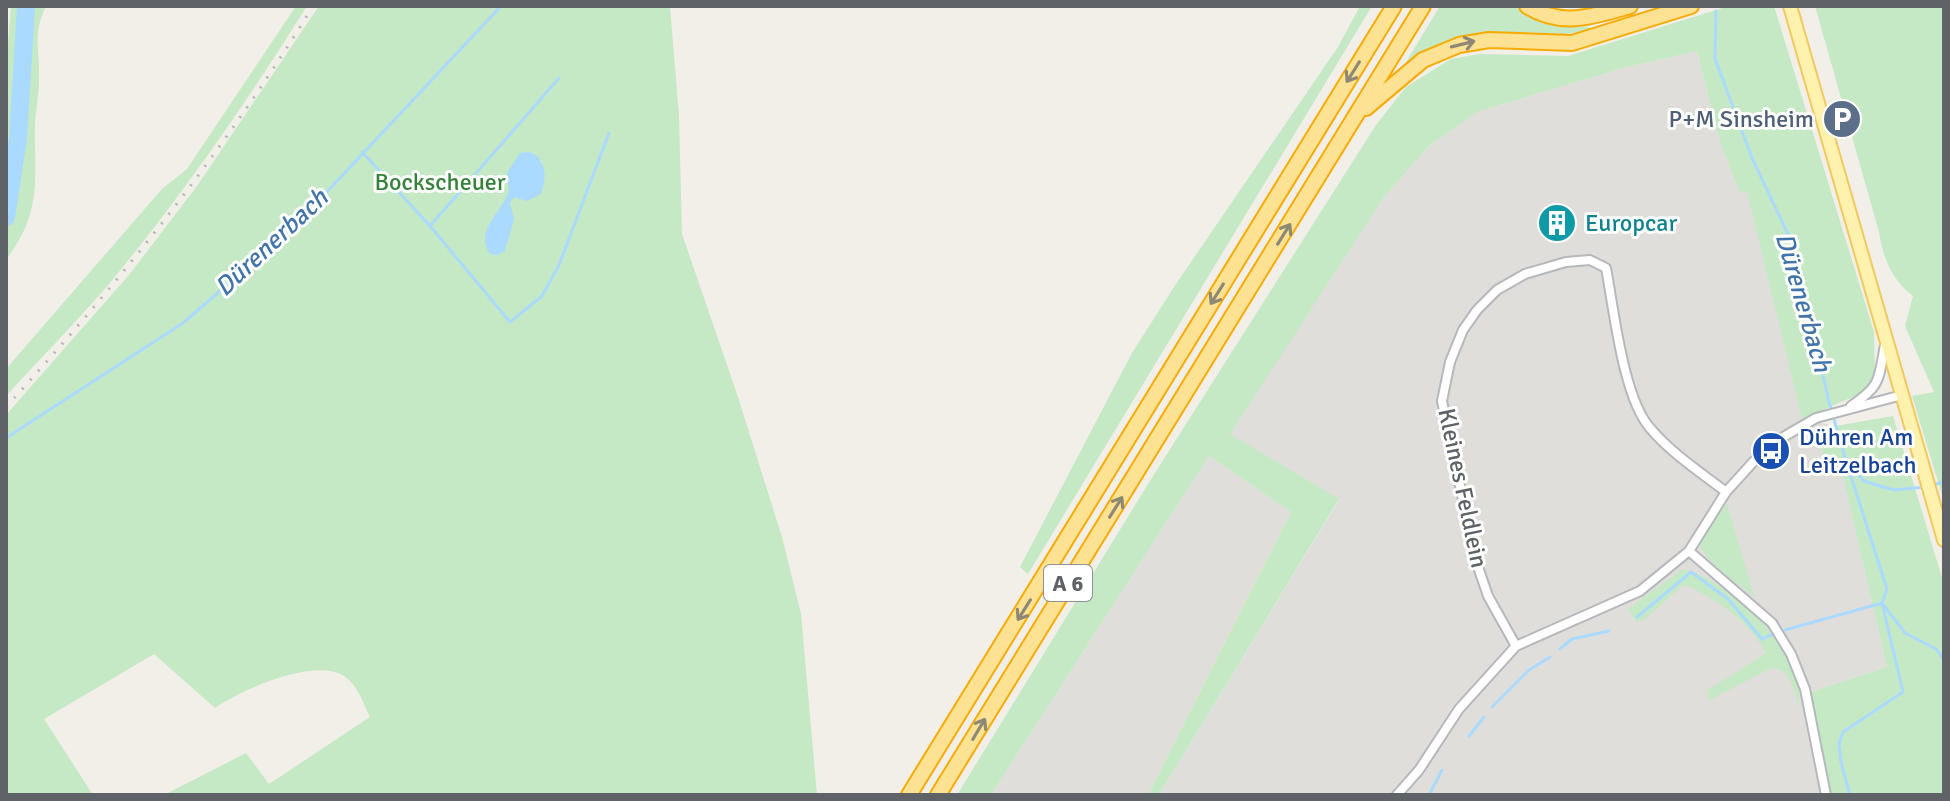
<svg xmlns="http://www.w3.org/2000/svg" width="1950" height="801" viewBox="0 0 1950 801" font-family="Signika,sans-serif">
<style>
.industrial{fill:#e0deda}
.green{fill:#c5e8c5}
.water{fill:#aadaff}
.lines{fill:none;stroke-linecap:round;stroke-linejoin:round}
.stream{stroke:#aadaff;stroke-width:3}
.river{stroke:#aadaff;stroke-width:18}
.minor-casing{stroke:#b5b8bc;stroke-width:12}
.primary-casing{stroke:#f2c960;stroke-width:16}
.motorway-casing{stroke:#f9ab00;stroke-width:18}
.minor{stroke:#fff;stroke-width:8}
.primary{stroke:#fff2af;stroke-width:12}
.motorway{stroke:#fde293;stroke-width:14}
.rail{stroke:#b6b7b8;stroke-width:3;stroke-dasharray:2 10;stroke-linecap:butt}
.oneway{stroke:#8e8975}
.labels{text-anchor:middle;stroke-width:6;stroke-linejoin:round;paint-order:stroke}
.shield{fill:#fff;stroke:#8f9295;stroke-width:2}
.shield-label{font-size:22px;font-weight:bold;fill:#5f6368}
.service-label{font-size:24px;fill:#4e5e75;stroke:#fff;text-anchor:end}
.park-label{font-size:24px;fill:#348238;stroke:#fff}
.culture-label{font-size:24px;fill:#0d838f;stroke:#fff;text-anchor:start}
.transit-label{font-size:24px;fill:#164399;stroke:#fff;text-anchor:start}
.street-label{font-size:24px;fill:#5f6368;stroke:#fff}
.water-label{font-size:26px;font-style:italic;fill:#4174aa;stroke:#fff}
</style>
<rect width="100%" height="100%" fill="#f1efe8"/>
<!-- industrial -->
<path class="industrial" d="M1697,51l23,91 20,51 7,-2 55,227 32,8 -16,3 21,29 48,209 -76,25 18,103h-670l180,-295 -110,-66 155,-237 44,-50 49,-35 146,-44z
M1209,456l82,56 -143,283h-157z"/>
<!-- green -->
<path class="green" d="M11,6h35c-14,28 -6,43 -7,73 0,15 -3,29 -4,44 -1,57 8,87 -29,137v-190z
M296,6h11c-60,96 -126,191 -198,278 -33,38 -69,75 -103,112v-27l156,-180 25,-20z
M319,6h351l9,110 3,118 55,160 45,143 19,77 16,181h-653l82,-42 23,31 101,-67c-7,-14 -12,-32 -26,-41 -30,-19 -103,14 -129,32l-61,-54 -110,65 49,76h-87v-380l123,-140 68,-89z
M1360,6h12l-344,568 -8,-7 112,-214 42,-66 164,-240z
M1440,6h74l30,18 45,3 1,2c-72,21 -119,-14 -187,38z
M1729,6h45l100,326 1,48 -13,13 -60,26 -55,-227 -7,1 -20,-51 -23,-91 -74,17 -146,44 -49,35 -44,50 -154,237 109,65 -180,296h-11l143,-283 -82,-56 -218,339h-34l196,-319 223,-351 30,-38 45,-28 29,-5 88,2z
M1815,6h129v495l-32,-105 22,-4 -29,-66 8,-30c-21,-16 -30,-38 -34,-64z
M1893,416l51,168v211h-115l-18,-103 76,-25 -48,-208 -16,-4 -5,-26z
M1727,504l27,92c-12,-9 -57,-39 -53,-54 4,-13 18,-27 26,-38z
M1683,569c50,13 121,83 116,136 -6,-15 -8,-37 -28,-37l-63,33v-11l58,-37c-18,-32 -47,-52 -80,-68l-4,1 -38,34 -8,2 -8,-13z"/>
<!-- water -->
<path class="water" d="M529,152l7,3c11,12 10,24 5,39l-14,7 -13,-4 -4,6 4,16 -9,32 -7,4 -8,-1c-16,-23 11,-41 18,-61 2,-6 -1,-14 -1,-20l13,-20z"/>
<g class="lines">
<!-- stream -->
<path class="stream" d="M1716,11l-1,48 37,99 42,89 35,155 17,59 18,20 19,6 12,3 30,-3
M362,152l68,74 80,96 32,-26 17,-31 50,-132
M430,226l129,-148
M6,438l177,-115 112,-97 206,-220
M1847,464l40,125 -5,14 23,30 31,16 8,11
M1932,485l12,-3
M1637,617l54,-45 37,27 34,40 9,-4
M1785,630l97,-27 21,89 -60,40 -4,12 2,18 9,33
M1560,649l12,-10 37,-8
M1492,707l37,-37 21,-13
M1469,736l15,-19
M1429,795l13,-25"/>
<!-- river -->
<path class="river" d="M6,217l12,-78 8,-133"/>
<!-- minor casing -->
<g class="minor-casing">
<path id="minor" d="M1851,406c31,-21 27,-26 34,-61
M1689,551l83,72 19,31 14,35 21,106
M1516,646l-28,-50 -12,-35 -34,-160 8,-39 13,-32 14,-20 20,-20 28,-16 41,-12 24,-2 16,8c8,42 17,129 44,160 21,25 50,44 76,64
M1397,795l22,-25 40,-61 57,-63 124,-55 49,-40 37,-59 28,-31 24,-21 38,-22 86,-23"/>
</g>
<!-- primary casing -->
<g class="primary-casing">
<path id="primary" d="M1790,6l154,534"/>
</g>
<!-- motorway casing -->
<g class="motorway-casing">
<path id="motorway" d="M1527,6c34,22 68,10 103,0
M1366,108l57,-48 36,-15 30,-5 83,3 119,-37
M909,795l485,-789
M938,795l485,-789"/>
</g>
<!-- minor -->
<use href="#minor" class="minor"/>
<!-- primary -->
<use href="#primary" class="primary"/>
<!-- motorway -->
<use href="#motorway" class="motorway"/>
<!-- rail -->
<path class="rail" d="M6,407c114,-125 219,-257 307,-401"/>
</g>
<!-- one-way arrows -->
<defs><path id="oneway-shaft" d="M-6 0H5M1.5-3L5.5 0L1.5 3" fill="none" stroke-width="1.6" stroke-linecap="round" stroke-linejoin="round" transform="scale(2)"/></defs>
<g class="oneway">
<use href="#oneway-shaft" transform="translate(1463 44) rotate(-14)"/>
<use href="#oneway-shaft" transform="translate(1353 72) rotate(122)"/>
<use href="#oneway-shaft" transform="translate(1284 234) rotate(-58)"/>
<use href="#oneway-shaft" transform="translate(1217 294) rotate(122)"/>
<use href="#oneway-shaft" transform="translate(1116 507) rotate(-58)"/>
<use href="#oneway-shaft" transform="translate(1024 610) rotate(122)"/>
<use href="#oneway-shaft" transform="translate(979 729) rotate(-59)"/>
</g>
<!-- icons -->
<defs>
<g id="parking-disc" transform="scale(2)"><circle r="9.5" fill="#5c6f8a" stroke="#fff"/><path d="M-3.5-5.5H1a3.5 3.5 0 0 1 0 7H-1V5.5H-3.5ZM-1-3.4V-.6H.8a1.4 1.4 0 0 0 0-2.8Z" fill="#fff"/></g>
<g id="building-disc" transform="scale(2)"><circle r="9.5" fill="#0f9aa8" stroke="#fff"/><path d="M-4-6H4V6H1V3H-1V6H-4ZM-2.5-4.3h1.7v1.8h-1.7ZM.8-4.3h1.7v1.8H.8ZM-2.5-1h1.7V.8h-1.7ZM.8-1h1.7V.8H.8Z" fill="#fff"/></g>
<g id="bus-disc" transform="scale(2)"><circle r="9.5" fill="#1a4fb4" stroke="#fff"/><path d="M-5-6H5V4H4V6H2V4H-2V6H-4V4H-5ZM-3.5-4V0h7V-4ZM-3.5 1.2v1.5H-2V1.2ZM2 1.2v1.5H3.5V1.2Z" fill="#fff"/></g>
</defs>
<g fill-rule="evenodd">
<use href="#parking-disc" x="1842" y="119"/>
<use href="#building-disc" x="1557" y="223"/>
<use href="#bus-disc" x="1771" y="451"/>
</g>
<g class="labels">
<!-- shield labels -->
<rect class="shield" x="1044" y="565" width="48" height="36" rx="6"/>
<g class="shield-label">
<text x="1068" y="591">A 6</text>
</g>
<!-- service labels -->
<g class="service-label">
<text x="1814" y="127">P+M Sinsheim</text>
</g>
<!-- park labels -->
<g class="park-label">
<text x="440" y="190">Bockscheuer</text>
</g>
<!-- culture labels -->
<g class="culture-label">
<text x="1585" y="231">Europcar</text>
</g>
<!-- transit labels -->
<g class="transit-label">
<text x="1799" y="445">Dühren Am<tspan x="1799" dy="28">Leitzelbach</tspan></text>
</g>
<!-- street labels -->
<g class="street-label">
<text transform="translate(1463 488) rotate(78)" y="8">Kleines Feldlein</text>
</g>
<!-- water labels -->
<g class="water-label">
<text transform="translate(271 242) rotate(-43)" y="9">Dürenerbach</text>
<text transform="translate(1804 302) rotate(74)" y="9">Dürenerbach</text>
</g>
</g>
<!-- border -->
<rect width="1950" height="801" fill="none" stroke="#5f6368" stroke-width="16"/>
</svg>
